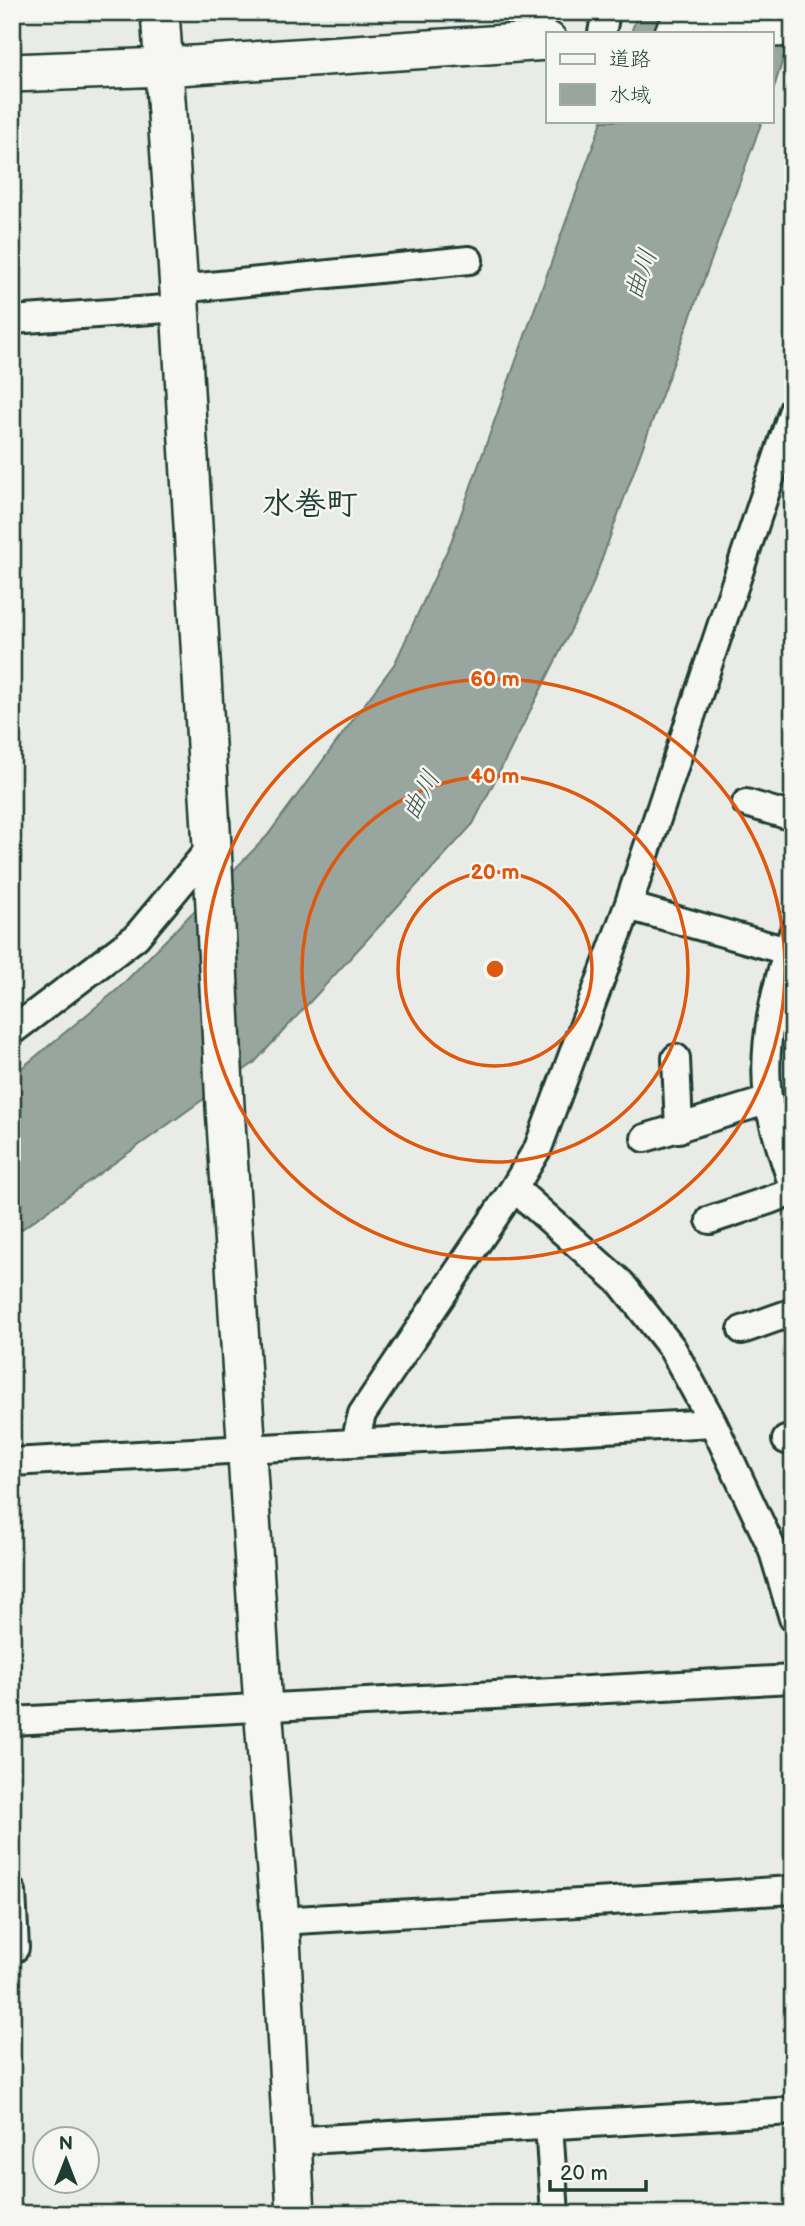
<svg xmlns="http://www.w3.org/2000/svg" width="805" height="2226" viewBox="0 0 805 2226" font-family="'Balsamiq Sans','Klee One',sans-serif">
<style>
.water{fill:#99a6a0;stroke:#687c75;stroke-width:2}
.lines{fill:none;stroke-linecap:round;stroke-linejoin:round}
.street-casing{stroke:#1f3d34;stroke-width:32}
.secondary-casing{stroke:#1f3d34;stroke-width:42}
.street{stroke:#f6f6f2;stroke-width:26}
.secondary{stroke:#f6f6f2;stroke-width:37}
.ring{fill:none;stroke:#de580e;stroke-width:3.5}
.labels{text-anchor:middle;stroke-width:5;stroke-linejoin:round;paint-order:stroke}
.water-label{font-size:26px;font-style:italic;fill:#445c54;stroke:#f6f6f2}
.district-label{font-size:32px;font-weight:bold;fill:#1f3d34;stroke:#f6f6f2}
.centre{fill:#de580e;stroke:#f6f6f2;stroke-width:3.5}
.ring-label{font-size:21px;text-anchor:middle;font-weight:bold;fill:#de580e;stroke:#f6f6f2;stroke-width:5;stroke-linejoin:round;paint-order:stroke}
</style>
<rect width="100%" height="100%" fill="#e9ebe7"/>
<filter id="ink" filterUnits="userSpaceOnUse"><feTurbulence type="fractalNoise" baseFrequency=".0143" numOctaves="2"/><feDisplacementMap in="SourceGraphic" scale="14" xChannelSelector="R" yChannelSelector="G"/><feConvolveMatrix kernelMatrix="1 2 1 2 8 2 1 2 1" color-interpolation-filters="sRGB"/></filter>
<g filter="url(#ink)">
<!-- water -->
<path class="water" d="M638,12h155v15l-21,67v-61h-141z
M602,121h160l-173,473 -116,230 -219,239 -242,173v-160l106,-87 149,-153 128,-173 56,-121z"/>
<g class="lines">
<!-- street casing -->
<g class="street-casing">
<path id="street" d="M602,33l4,-21
M179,289l290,-29
M12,320l168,-12
M746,803l47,14
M628,906l159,45
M793,933c-17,53 -32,109 -25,165 4,27 17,62 25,89
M12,1031l124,-94 76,-91
M676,1058l3,71
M645,1138l124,-38
M514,1188l107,95 51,65 41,75 59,125 21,70
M710,1220l83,-28
M742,1330l51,-18
M786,1440l7,-2
M355,1442l7,-28 152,-226 24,-40 90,-242 165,-496
M12,1462l701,-39
M12,1721l781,-42
M12,1892l3,56 -3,1
M280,1921l513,-31
M549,2125l6,89
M290,2141l503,-30"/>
</g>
<!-- secondary casing -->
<g class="secondary-casing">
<path id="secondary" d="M160,12l19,277 33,557 13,261 38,600 17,214 16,293
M674,33l119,-6
M12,73l151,-6 385,-26"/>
</g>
<!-- street -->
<use href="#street" class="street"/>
<!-- secondary -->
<use href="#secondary" class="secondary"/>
</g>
</g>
<!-- distance rings -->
<g class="ring">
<circle cx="495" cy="969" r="97"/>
<circle cx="495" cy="969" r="193"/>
<circle cx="495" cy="969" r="290"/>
</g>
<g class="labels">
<!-- water labels -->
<g class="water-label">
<text transform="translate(640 274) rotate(-71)" y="9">曲川</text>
<text transform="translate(420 795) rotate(-61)" y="9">曲川</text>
</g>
<!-- district labels -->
<g class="district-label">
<text x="310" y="514">水巻町</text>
</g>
</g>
<circle cx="495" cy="969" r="10" class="centre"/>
<g class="ring-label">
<text x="495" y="686">60 m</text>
<text x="495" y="783">40 m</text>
<text x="495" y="879">20 m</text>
</g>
<!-- margin -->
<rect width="805" height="2226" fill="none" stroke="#f6f6f2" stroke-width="42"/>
<rect x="21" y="21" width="763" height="2184" fill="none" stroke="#1f3d34" stroke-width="2.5" filter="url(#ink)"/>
<!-- legend -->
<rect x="546" y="32" width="228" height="91" fill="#f6f6f2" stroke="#a0aca6" stroke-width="2"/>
<rect x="560" y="54" width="35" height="10" fill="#f6f6f2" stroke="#a0aca6" stroke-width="2"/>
<text x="609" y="66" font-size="21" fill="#1f3d34">道路</text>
<rect x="560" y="84" width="35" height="21" fill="#99a6a0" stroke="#a0aca6" stroke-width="2"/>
<text x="609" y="102" font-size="21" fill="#1f3d34">水域</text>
<!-- north arrow -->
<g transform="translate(66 2160)"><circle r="33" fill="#f6f6f2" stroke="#a0aca6" stroke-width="2"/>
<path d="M0-5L12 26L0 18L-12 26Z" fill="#1f3d34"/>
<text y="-10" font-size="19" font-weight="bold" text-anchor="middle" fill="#1f3d34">N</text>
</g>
<!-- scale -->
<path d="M550 2180v10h96v-10" fill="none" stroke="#1f3d34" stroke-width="3.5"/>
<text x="560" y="2180" font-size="21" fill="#1f3d34" stroke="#f6f6f2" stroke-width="5" paint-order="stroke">20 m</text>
</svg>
